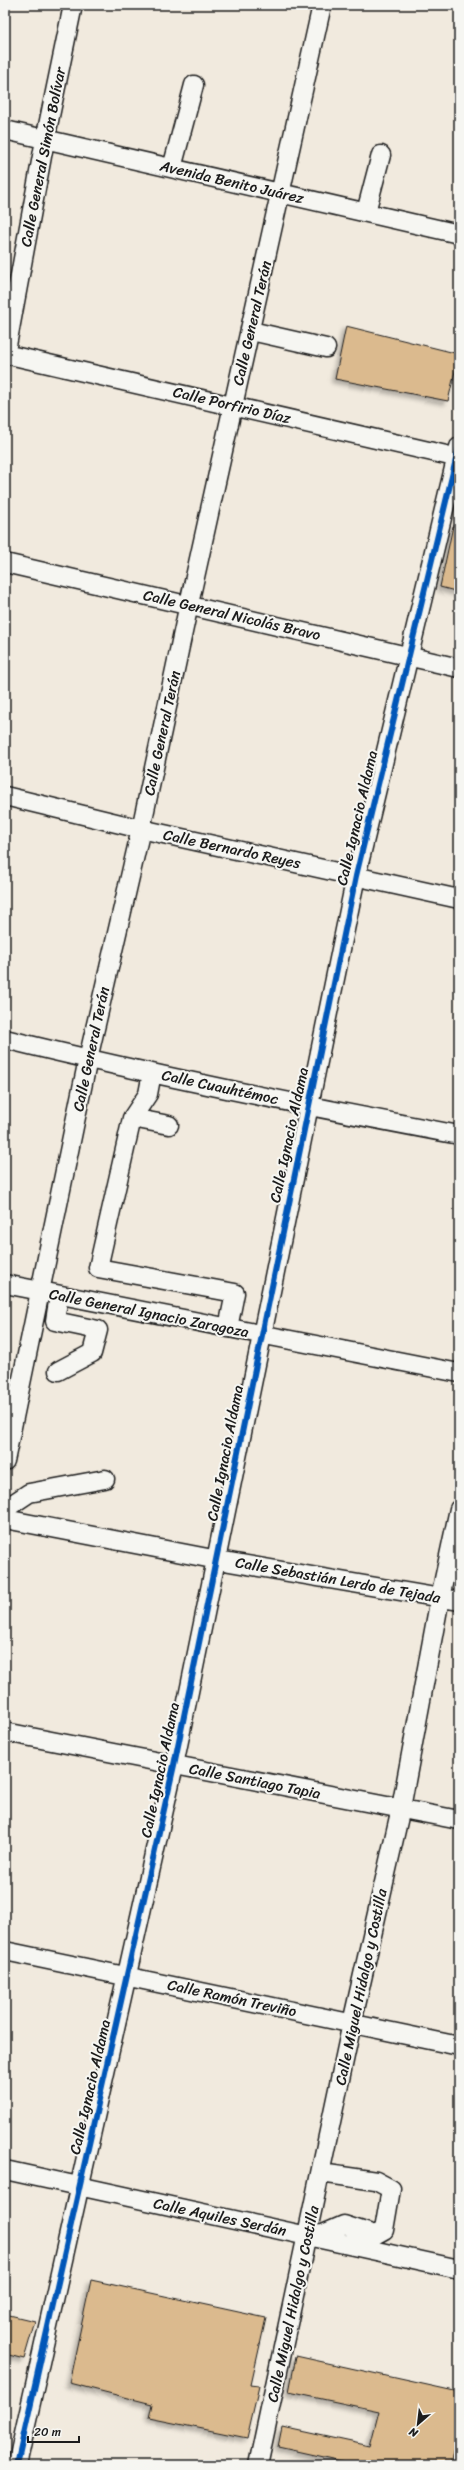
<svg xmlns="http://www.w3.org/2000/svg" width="464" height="2470" viewBox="0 0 464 2470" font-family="Sriracha,sans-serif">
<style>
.building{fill:#dbba8e;stroke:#1c1c1c;filter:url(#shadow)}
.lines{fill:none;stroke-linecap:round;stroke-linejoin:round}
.minor-casing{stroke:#1c1c1c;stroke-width:21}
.minor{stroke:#f6f6f2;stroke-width:18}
.cycleway-casing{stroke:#f6f6f2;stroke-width:8}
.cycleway{stroke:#0057b8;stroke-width:6}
.labels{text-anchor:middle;stroke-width:4;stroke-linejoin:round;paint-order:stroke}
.street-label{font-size:15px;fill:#1c1c1c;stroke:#f6f6f2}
</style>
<defs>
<filter id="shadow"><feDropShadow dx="-3.5" dy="3.5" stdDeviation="2" flood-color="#0004"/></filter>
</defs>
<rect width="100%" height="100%" fill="#f1eade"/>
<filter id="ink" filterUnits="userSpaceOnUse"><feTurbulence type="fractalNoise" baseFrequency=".025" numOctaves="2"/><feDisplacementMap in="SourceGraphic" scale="8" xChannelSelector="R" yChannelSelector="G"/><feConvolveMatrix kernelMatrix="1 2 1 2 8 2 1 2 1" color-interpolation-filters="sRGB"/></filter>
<g filter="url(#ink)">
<!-- building -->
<path class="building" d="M346,326l113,28 -11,47 -113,-22z
M453,526l6,1v65l-19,-5z
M91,2280l175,38 -15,67 8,1 -12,52 -98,-20 3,-14 -83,-21z
M5,2314l30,7 -11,38 -19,-5z
M296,2356l163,36v57l-5,-1 -4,17h-91l-81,-18 4,-20 88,19 9,-35 -90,-19z"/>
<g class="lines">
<!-- minor casing -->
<g class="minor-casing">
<path id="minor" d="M5,130l454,104
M172,168l22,-83
M366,212l15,-57
M251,331l75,17
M5,354l454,104
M5,356l40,-216 28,-135
M5,563l454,105
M5,796l136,33 318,70
M5,1039c150,37 302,67 454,96
M132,1118l16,-24 4,-21
M169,1125l-37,-7 -34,150 137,25 -7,35
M5,1284l454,89
M58,1371l34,-18 6,-23 -43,-9 4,-26
M5,1461l83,-402 53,-230 48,-225 133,-599
M5,1509l24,-16 76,-14
M5,1519l213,41 241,41
M5,1732l454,88
M5,1951l454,95
M5,2170l454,99
M313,2235l10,-1 21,-9 31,10 9,-5 7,-41 -15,-8 -55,-8
M17,2465l157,-700 182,-889 103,-429
M258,2465l94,-442 49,-215 39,-210 19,-89"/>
</g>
<!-- minor -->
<use href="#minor" class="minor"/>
<!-- cycleway casing -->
<g class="cycleway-casing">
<path id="cycleway" d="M17,2465l157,-700 182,-889 103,-429"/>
</g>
<!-- cycleway -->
<use href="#cycleway" class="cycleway"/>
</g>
</g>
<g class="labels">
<!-- street labels -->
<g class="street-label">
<text transform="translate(43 157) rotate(-79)" y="5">Calle General Simón Bolívar</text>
<text transform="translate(232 182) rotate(13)" y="5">Avenida Benito Juárez</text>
<text transform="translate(252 323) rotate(-77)" y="5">Calle General Terán</text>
<text transform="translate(232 405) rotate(13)" y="5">Calle Porfirio Díaz</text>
<text transform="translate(232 615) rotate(13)" y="5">Calle General Nicolás Bravo</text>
<text transform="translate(162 733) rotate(-78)" y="5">Calle General Terán</text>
<text transform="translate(357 818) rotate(-77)" y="5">Calle Ignacio Aldama</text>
<text transform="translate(232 849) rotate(12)" y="5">Calle Bernardo Reyes</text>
<text transform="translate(91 1049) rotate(-78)" y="5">Calle General Terán</text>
<text transform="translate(220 1087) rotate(12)" y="5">Calle Cuauhtémoc</text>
<text transform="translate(289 1135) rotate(-78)" y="5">Calle Ignacio Aldama</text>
<text transform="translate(149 1313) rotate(11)" y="5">Calle General Ignacio Zaragoza</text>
<text transform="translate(225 1453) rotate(-79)" y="5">Calle Ignacio Aldama</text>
<text transform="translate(338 1580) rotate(10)" y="5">Calle Sebastián Lerdo de Tejada</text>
<text transform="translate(160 1770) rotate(-78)" y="5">Calle Ignacio Aldama</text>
<text transform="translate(255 1781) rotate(11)" y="5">Calle Santiago Tapia</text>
<text transform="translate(361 1987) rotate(-78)" y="5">Calle Miguel Hidalgo y Costilla</text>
<text transform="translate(232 1998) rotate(12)" y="5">Calle Ramón Treviño</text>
<text transform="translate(90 2087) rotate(-77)" y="5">Calle Ignacio Aldama</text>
<text transform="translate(220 2217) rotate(12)" y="5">Calle Aquiles Serdán</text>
<text transform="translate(293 2304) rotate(-78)" y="5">Calle Miguel Hidalgo y Costilla</text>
</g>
</g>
<!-- margin -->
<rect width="464" height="2470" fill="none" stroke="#f6f6f2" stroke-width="20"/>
<rect x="10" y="10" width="444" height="2450" fill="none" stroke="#1c1c1c" stroke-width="1.5" filter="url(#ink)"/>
<!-- north arrow -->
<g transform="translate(418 2424) rotate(208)" stroke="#f6f6f2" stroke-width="3" paint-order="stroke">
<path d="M0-3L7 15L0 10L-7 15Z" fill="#1c1c1c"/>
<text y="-6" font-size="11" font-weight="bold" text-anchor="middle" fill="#1c1c1c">N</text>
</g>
<!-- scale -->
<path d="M28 2436v6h51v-6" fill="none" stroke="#1c1c1c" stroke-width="2"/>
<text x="34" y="2436" font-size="12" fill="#1c1c1c" stroke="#f6f6f2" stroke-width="3" paint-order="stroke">20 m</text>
</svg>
